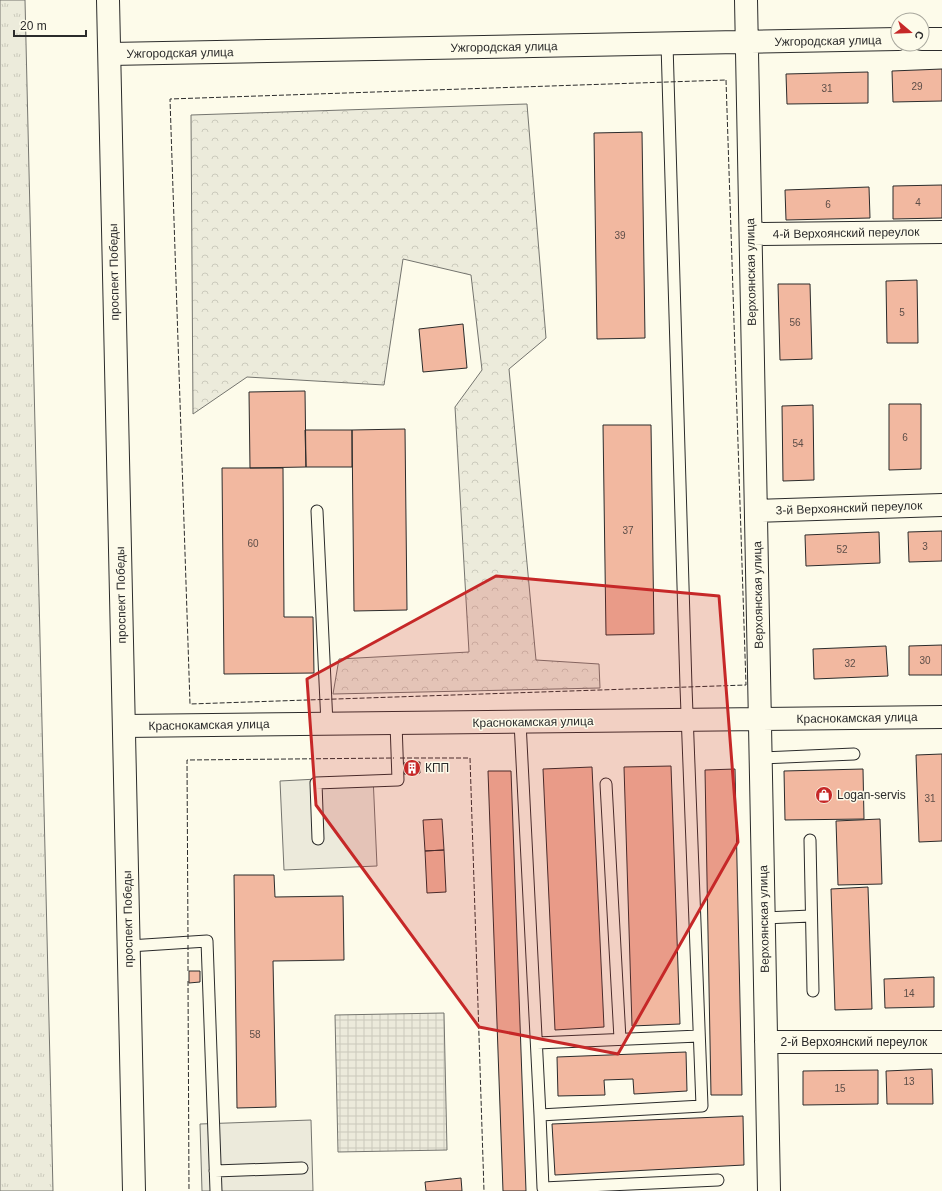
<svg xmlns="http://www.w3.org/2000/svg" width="942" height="1191" viewBox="0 0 942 1191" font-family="Helvetica,sans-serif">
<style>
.forest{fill:url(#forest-crowns);stroke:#74746e}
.park{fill:url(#park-tufts);stroke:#74746e}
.parking{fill:#eceadb;stroke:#74746e}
.plaza{fill:url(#plaza-grid);stroke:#74746e}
.building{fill:#f2b8a0;stroke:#2b2b2b}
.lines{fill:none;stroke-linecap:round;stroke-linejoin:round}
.lane-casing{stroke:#2b2b2b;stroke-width:13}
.street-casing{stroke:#2b2b2b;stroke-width:24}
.primary-casing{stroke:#2b2b2b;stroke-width:24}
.lane{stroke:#fdfbea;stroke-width:11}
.street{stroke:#fdfbea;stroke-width:22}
.primary{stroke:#fdfbea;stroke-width:22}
.fence{stroke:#2b2b2b;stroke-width:1;stroke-dasharray:5 2;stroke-linecap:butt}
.marked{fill:#c62828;fill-opacity:0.2;stroke:#c62828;stroke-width:3;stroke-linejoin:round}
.labels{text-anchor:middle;stroke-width:3;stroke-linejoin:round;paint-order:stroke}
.number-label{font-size:10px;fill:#5d4e48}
.street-label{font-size:12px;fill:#2b2b2b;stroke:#fdfbea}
.poi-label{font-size:12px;fill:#2b2b2b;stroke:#fdfbea;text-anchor:start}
</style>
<defs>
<pattern id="forest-crowns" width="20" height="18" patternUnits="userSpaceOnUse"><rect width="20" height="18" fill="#ecebdb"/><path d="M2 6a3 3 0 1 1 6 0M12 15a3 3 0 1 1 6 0" fill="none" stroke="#cbcabc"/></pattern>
<pattern id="park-tufts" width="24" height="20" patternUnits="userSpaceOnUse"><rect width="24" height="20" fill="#ecebdb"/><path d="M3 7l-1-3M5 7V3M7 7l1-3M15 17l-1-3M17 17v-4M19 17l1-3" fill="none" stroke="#cbcabc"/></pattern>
<pattern id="plaza-grid" width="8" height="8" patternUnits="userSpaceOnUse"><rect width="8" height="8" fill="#eceadb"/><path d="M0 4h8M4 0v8" fill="none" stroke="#cbc9bc"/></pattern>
</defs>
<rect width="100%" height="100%" fill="#fdfbea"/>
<!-- forest -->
<path class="forest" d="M527,104l19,234 -37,31 27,291 63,4 1,24 -267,6 6,-35 130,-7 -14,-245 27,-37 -11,-95 -68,-16 -19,126 -137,-8 -54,37 -2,-299z"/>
<!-- park -->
<path class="park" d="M0,0h25l28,1191h-53z"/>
<!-- parking -->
<path class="parking" d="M373,776l4,90 -93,4 -4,-89z
M311,1120l2,71h-111l-2,-67z"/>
<!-- plaza -->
<path class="plaza" d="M444,1013l3,137 -109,2 -3,-137z"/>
<!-- building -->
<path class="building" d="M942,69v32l-49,1 -1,-31z
M868,72v31l-81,1 -1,-30z
M642,132l3,206 -48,1 -3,-206z
M942,185v33l-49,1v-33z
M869,187l1,31 -84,2 -1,-30z
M917,280l1,63h-31l-1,-62z
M778,284h32l2,75 -32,1z
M463,324l4,44 -44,4 -4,-43z
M305,391l1,76 -56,1 -1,-76z
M889,404h32v65l-32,1z
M813,405l1,75 -31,1 -1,-75z
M603,425h48l3,209 -48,1z
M405,429l2,181 -53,1 -2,-181z
M305,430h47v37h-46z
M222,468h61l1,149h29l1,56 -90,1z
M942,531v30l-33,1 -1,-30z
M879,532l1,31 -74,3 -1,-31z
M942,645v30h-33v-29z
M886,646l2,30 -74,3 -1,-30z
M942,754v87l-23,1 -3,-87z
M420,762v11l-16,1v-11z
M671,766l9,258 -48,2 -8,-259z
M592,767l12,260 -49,3 -12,-261z
M735,769l7,326h-31l-6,-325z
M863,769l1,50 -79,1 -1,-49z
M488,771h23l15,420h-23z
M442,819l2,31 -19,1 -2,-31z
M880,819l2,65 -44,1 -2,-64z
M444,850l2,42 -19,1 -2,-42z
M234,875h40l1,22 68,-1 1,64 -71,1 3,146 -39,1z
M868,887l4,122 -37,1 -4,-121z
M189,971h11v11l-11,1z
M934,977v30l-49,1 -1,-29z
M686,1052l1,39 -53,3 -1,-15 -29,1 1,15 -47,1 -1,-39z
M932,1069l1,35h-46l-1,-33z
M878,1070v34l-75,1v-34z
M743,1116l1,49 -189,10 -3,-51z
M461,1178l1,13h-36l-1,-9z"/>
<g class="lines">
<!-- lane casing -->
<g class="lane-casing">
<path id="lane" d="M317,511l10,213
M520,722l20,393 162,-9 -16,-419 -19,-643
M761,758l93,-4
M606,784l14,255
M318,839l-2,-56 82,-3 -2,-57
M810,840l3,151
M764,918l47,-2
M129,946l78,-5 9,250
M537,1043l162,-7
M540,1115l3,73 175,-8
M215,1171l87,-3"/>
</g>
<!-- street casing -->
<g class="street-casing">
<path id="street" d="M746,0l23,1191
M922,39h20
M110,54l788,-15
M751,234l191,-2
M756,511l186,-6
M124,726l818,-9
M766,1042h176"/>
</g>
<!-- primary casing -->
<g class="primary-casing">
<path id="primary" d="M108,0l26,1191"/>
</g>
<!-- lane -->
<use href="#lane" class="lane"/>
<!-- street -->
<use href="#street" class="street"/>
<!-- primary -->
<use href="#primary" class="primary"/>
<!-- fence -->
<path class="fence" d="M726,80l20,605 -556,19 -20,-605z
M400,758h70l14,433
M188,939l-1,-179 207,-2
M188,945v28
M188,981l1,210"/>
</g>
<!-- marked area -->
<path class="marked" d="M496,576l223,20 19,246 -120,212 -139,-27 -163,-222 -9,-126z"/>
<!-- icons -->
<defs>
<g id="building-disc" transform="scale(0.9)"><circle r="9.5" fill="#c62828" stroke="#fdfbea"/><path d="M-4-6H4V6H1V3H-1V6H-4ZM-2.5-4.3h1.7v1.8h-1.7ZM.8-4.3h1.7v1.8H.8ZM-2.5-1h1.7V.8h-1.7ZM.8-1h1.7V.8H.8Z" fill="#fff"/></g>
<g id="shop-disc" transform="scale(0.9)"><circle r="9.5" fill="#c62828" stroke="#fdfbea"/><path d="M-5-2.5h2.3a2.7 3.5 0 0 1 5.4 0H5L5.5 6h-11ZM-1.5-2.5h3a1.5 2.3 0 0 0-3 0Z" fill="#fff"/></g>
</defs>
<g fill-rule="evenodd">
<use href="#building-disc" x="412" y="768"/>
<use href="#shop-disc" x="824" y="795"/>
</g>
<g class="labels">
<!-- number labels -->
<g class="number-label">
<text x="917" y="90">29</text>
<text x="827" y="92">31</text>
<text x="918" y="206">4</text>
<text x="828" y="208">6</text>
<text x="620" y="239">39</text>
<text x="902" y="316">5</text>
<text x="795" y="326">56</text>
<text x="905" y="441">6</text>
<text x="798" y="447">54</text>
<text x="628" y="534">37</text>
<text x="253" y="547">60</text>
<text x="925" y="550">3</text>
<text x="842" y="553">52</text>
<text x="925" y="664">30</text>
<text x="850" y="667">32</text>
<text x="930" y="802">31</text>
<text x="909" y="997">14</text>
<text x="255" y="1038">58</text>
<text x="909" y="1085">13</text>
<text x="840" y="1092">15</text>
</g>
<!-- street labels -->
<g class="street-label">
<text transform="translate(828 41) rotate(-1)" y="4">Ужгородская улица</text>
<text transform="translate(504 47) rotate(-1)" y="4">Ужгородская улица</text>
<text transform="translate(180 53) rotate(-1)" y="4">Ужгородская улица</text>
<text transform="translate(846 233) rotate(-1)" y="4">4-й Верхоянский переулок</text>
<text transform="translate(114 272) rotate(-91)" y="4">проспект Победы</text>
<text transform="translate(751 272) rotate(-91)" y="4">Верхоянская улица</text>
<text transform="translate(849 508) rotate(-2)" y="4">3-й Верхоянский переулок</text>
<text transform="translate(121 595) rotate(-91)" y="4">проспект Победы</text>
<text transform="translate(758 595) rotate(-91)" y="4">Верхоянская улица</text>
<text transform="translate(857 718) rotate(-1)" y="4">Краснокамская улица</text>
<text transform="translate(533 722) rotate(-1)" y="4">Краснокамская улица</text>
<text transform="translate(209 725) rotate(-1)" y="4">Краснокамская улица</text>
<text transform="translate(128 919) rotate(-91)" y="4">проспект Победы</text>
<text transform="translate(764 919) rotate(-91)" y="4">Верхоянская улица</text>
<text x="854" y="1046">2-й Верхоянский переулок</text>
</g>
<!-- poi labels -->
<g class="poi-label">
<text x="425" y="772">КПП</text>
<text x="837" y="799">Logan-servis</text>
</g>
</g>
<!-- north arrow -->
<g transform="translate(910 32) rotate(109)"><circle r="19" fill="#fdfbea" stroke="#a9a89e"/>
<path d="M0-3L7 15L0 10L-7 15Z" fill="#c62828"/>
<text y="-6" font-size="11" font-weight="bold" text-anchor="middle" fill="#2b2b2b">С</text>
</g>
<!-- scale -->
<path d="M14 30v6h72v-6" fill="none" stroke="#2b2b2b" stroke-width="2"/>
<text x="20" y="30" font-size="12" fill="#2b2b2b" stroke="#fdfbea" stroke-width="3" paint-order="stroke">20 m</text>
</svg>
